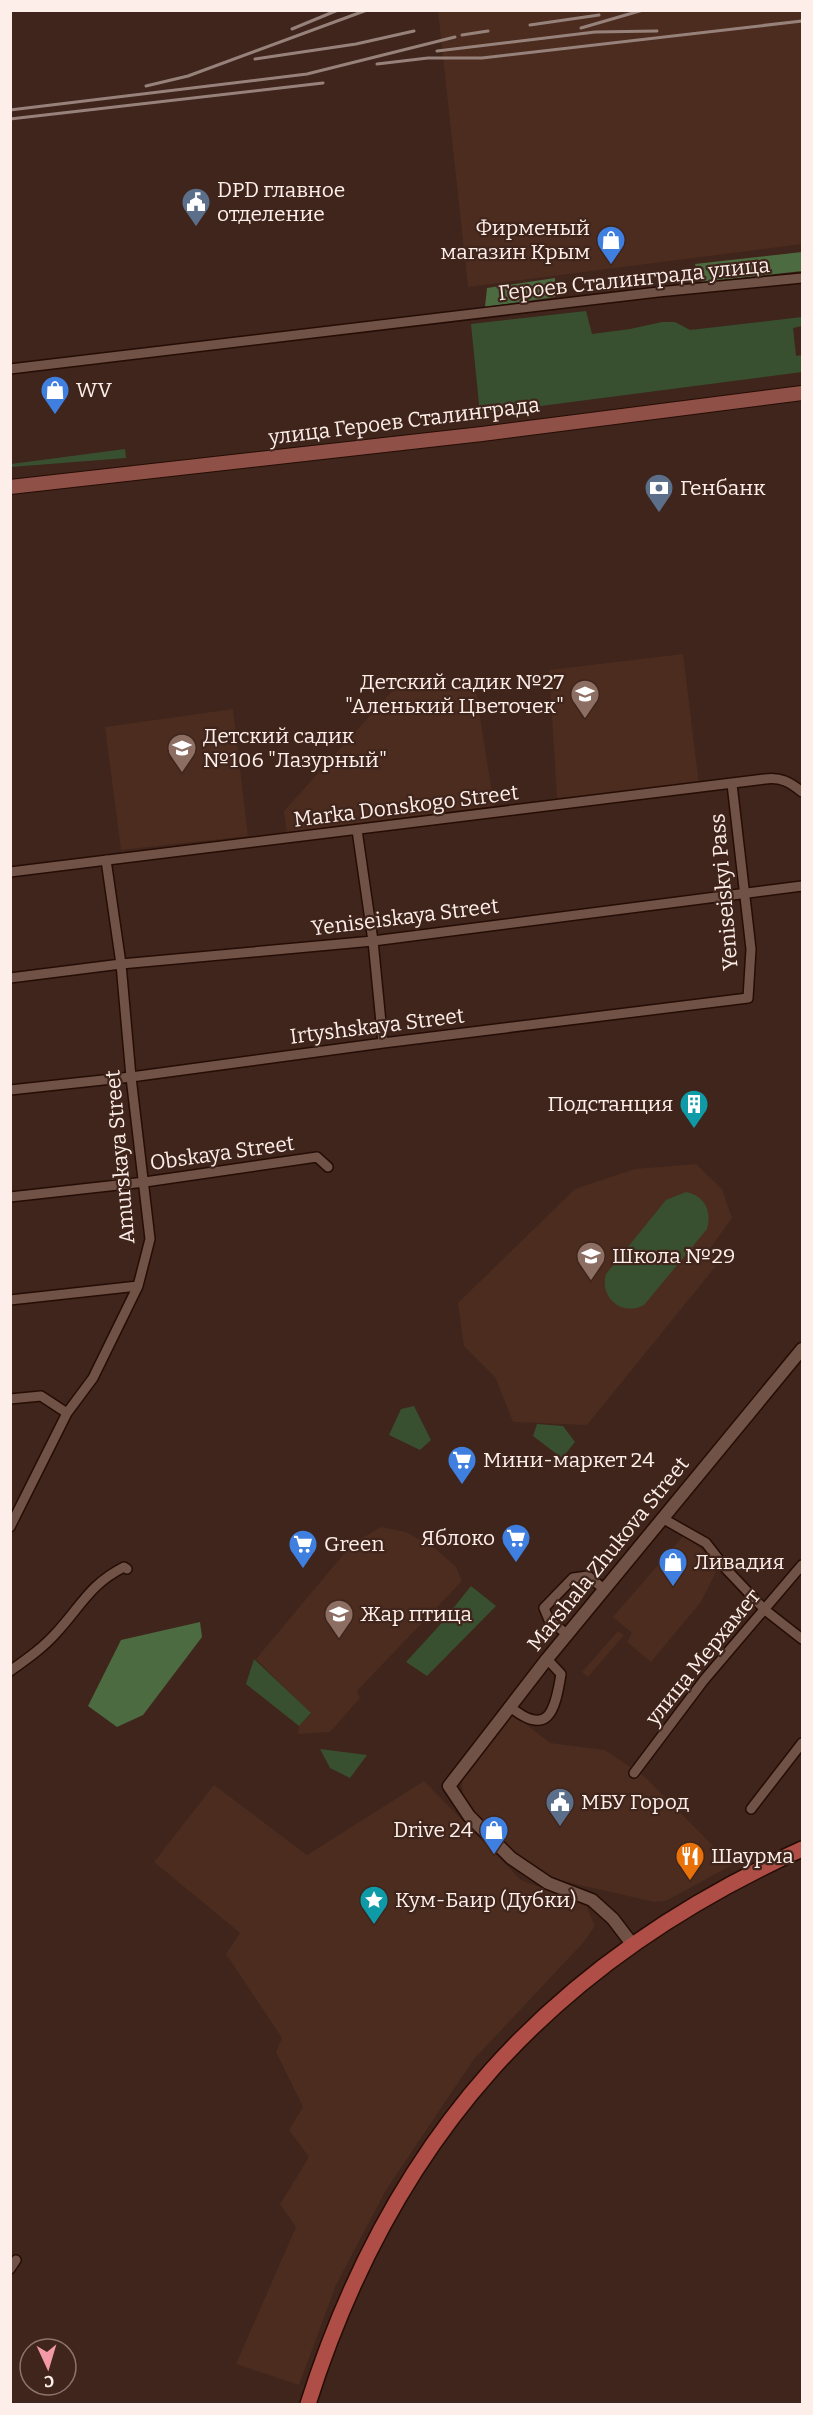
<svg xmlns="http://www.w3.org/2000/svg" width="813" height="2415" viewBox="0 0 813 2415" font-family="Bitter,serif">
<style>
.built{fill:#4c2c1f}
.green{fill:#38502f}
.forest{fill:#4c6b41}
.lines{fill:none;stroke-linecap:round;stroke-linejoin:round}
.minor-casing{stroke:#250d05;stroke-width:12}
.tertiary-casing{stroke:#250d05;stroke-width:15}
.secondary-casing{stroke:#250d05;stroke-width:16}
.primary-casing{stroke:#250d05;stroke-width:18}
.minor{stroke:#705247;stroke-width:9}
.tertiary{stroke:#705247;stroke-width:12}
.secondary{stroke:#8f5047;stroke-width:14}
.primary{stroke:#ae4e46;stroke-width:15}
.rail{stroke:#97827b;stroke-width:3}
.labels{text-anchor:middle;stroke-width:4.5;stroke-linejoin:round;paint-order:stroke}
.poi-label{font-size:21px;fill:#fdeee9;stroke:#3f251b;text-anchor:start}
.street-label{font-size:21px;fill:#fdeee9;stroke:#3f251b}
</style>
<rect width="100%" height="100%" fill="#3f251b"/>
<!-- built -->
<path class="built" d="M438,11h364v233l-334,43z
M683,654l16,130 -142,14 -8,-128z
M393,690l83,1 18,115 -207,27 -3,-22z
M233,709l15,127 -127,14 -16,-123z
M696,1164l26,25 10,29 -24,33 12,10 -133,164 -74,-3 -18,-45 -31,-31 -6,-43 117,-114 60,-20z
M381,1527l25,5 30,17 20,18 6,14 -105,110 3,7 -30,34 -32,2 1,-8 12,-12 -55,-55 96,-115z
M684,1535l36,29 -19,38 -50,60 -24,-20 5,-9 -19,-16z
M618,1631l6,4 -36,42 -6,-5z
M512,1713l38,30 55,7 40,27 87,88 -66,36 -12,1 -109,-25 -55,-45 -17,-19 -10,-17 -1,-13 3,-10z
M424,1781l97,99 65,25 9,21 -12,17 -109,116 -88,131 -50,95 -37,100 -63,-21 60,-137 -16,-23 29,-47 -20,-27 14,-23 -27,-55 6,-14 -56,-84 14,-21 -86,-71 60,-77 93,70z"/>
<!-- green -->
<path class="green" d="M586,311l6,23 38,-5 32,-7h13l15,8 112,-13v9l-9,2 3,28 6,-1v17l-322,42 -9,-90z
M125,449l1,9 -115,9v-3z
M686,1192c19,4 26,19 21,37l-63,76c-22,12 -45,-8 -38,-31l60,-74z
M414,1406l17,34 -11,10 -31,-15 12,-26z
M537,1424l26,2 12,16 -13,16 -29,-22z
M471,1586l25,20 -69,70 -21,-14 33,-36z
M254,1659l57,54 -12,13 -53,-42z
M320,1749l47,6 -17,23 -20,-10z"/>
<!-- forest -->
<path class="forest" d="M802,252v19l-100,11 -7,-18z
M555,278v19l-70,10 2,-19z
M200,1622l2,15 -59,78 -26,12 -29,-21 33,-66z"/>
<g class="lines">
<!-- minor casing -->
<g class="minor-casing">
<path id="minor" d="M10,369l648,-77 144,-14
M357,830l16,111 10,102
M10,872l755,-93c16,-2 25,3 37,13
M10,978l111,-14 252,-23 429,-55
M10,1090l121,-13 252,-34 365,-45 3,-49 -19,-165
M10,1197l135,-15 172,-25 11,10
M10,1300l128,-14
M10,1399l31,-3 26,17
M662,1518l44,25 21,27 38,40 37,29
M10,1527l57,-114 26,-35 45,-92 12,-47 -19,-162 -10,-113 -15,-104
M568,1635l-19,-15 -5,-12 29,-30 15,-2 17,14
M10,1671c17,-12 34,-24 47,-39 24,-26 33,-48 67,-65l3,2
M509,1706c39,32 46,6 52,-32l-14,-15
M634,1773l70,-93 98,-115
M751,1809l51,-66
M10,2269l6,-9"/>
</g>
<!-- tertiary casing -->
<g class="tertiary-casing">
<path id="tertiary" d="M632,1944l-19,-25 -21,-19 -44,-17 -37,-25 -42,-42 -20,-30 98,-127 255,-310"/>
</g>
<!-- secondary casing -->
<g class="secondary-casing">
<path id="secondary" d="M10,487l472,-53 320,-41"/>
</g>
<!-- primary casing -->
<g class="primary-casing">
<path id="primary" d="M308,2404c84,-265 240,-440 494,-555"/>
</g>
<!-- minor -->
<use href="#minor" class="minor"/>
<!-- tertiary -->
<use href="#tertiary" class="tertiary"/>
<!-- secondary -->
<use href="#secondary" class="secondary"/>
<!-- primary -->
<use href="#primary" class="primary"/>
<!-- rail -->
<path class="rail" d="M530,25l69,-10
M581,28l62,-18
M292,29l46,-19
M462,35l26,-4
M437,51l158,-19 62,-1
M255,59l101,-15 58,-13
M377,64l51,-6h54l320,-37
M146,86l42,-10 179,-66
M10,110l297,-36 148,-37
M10,119l313,-36"/>
</g>
<!-- icons -->
<defs>
<g id="civic-pin" transform="scale(1.5)"><path d="M0 17L-7.5 6A9.5 9.5 0 1 1 7.5 6Z" fill="#5c6f8a" stroke="#3f251b"/><path d="M-.6-6.5H3V-4.5H.6V-3L4-1V1h2V6H-6V1h2V-1L-.6-3ZM-1.2 2.5V6h2.4V2.5Z" fill="#fff"/></g>
<g id="shop-pin" transform="scale(1.5)"><path d="M0 17L-7.5 6A9.5 9.5 0 1 1 7.5 6Z" fill="#3f7fe0" stroke="#3f251b"/><path d="M-5-2.5h2.3a2.7 3.5 0 0 1 5.4 0H5L5.5 6h-11ZM-1.5-2.5h3a1.5 2.3 0 0 0-3 0Z" fill="#fff"/></g>
<g id="bank-pin" transform="scale(1.5)"><path d="M0 17L-7.5 6A9.5 9.5 0 1 1 7.5 6Z" fill="#5c6f8a" stroke="#3f251b"/><path d="M-6-4H6V4H-6ZM0-2.3a2.3 2.3 0 1 0 0 4.6a2.3 2.3 0 1 0 0-4.6Z" fill="#fff"/></g>
<g id="school-pin" transform="scale(1.5)"><path d="M0 17L-7.5 6A9.5 9.5 0 1 1 7.5 6Z" fill="#8d6e63" stroke="#3f251b"/><path d="M0-5L7-2L0 1L-7-2ZM-4 1L0 2.5L4 1V4Q0 6-4 4Z" fill="#fff"/></g>
<g id="building-pin" transform="scale(1.5)"><path d="M0 17L-7.5 6A9.5 9.5 0 1 1 7.5 6Z" fill="#0f9aa8" stroke="#3f251b"/><path d="M-4-6H4V6H1V3H-1V6H-4ZM-2.5-4.3h1.7v1.8h-1.7ZM.8-4.3h1.7v1.8H.8ZM-2.5-1h1.7V.8h-1.7ZM.8-1h1.7V.8H.8Z" fill="#fff"/></g>
<g id="supermarket-pin" transform="scale(1.5)"><path d="M0 17L-7.5 6A9.5 9.5 0 1 1 7.5 6Z" fill="#3f7fe0" stroke="#3f251b"/><path d="M-6-5.5h2.5l.6 2H6L4.5 2H-2.5L-4.4-4H-6ZM-1.5 3.2a1.3 1.3 0 1 0 .1 0ZM3 3.2a1.3 1.3 0 1 0 .1 0Z" fill="#fff"/></g>
<g id="restaurant-pin" transform="scale(1.5)"><path d="M0 17L-7.5 6A9.5 9.5 0 1 1 7.5 6Z" fill="#e8710a" stroke="#3f251b"/><path d="M-5-6h1v4h1v-4h1v4h1v-4h1v5L-1.5 .5V6h-2V.5L-5-1ZM5-6V6H3V1.5H1.5Q1.5-4 5-6Z" fill="#fff"/></g>
<g id="sight-pin" transform="scale(1.5)"><path d="M0 17L-7.5 6A9.5 9.5 0 1 1 7.5 6Z" fill="#0f9aa8" stroke="#3f251b"/><path d="M0-6L1.8-2.2L6-1.7L2.9 1.2L3.7 5.4L0 3.3L-3.7 5.4L-2.9 1.2L-6-1.7L-1.8-2.2Z" fill="#fff"/></g>
</defs>
<g fill-rule="evenodd">
<use href="#civic-pin" x="196" y="202"/>
<use href="#shop-pin" x="611" y="240"/>
<use href="#shop-pin" x="55" y="390"/>
<use href="#bank-pin" x="659" y="488"/>
<use href="#school-pin" x="585" y="694"/>
<use href="#school-pin" x="182" y="748"/>
<use href="#building-pin" x="694" y="1104"/>
<use href="#school-pin" x="591" y="1256"/>
<use href="#supermarket-pin" x="462" y="1460"/>
<use href="#supermarket-pin" x="516" y="1538"/>
<use href="#supermarket-pin" x="303" y="1544"/>
<use href="#shop-pin" x="673" y="1562"/>
<use href="#school-pin" x="339" y="1614"/>
<use href="#civic-pin" x="560" y="1802"/>
<use href="#shop-pin" x="494" y="1830"/>
<use href="#restaurant-pin" x="690" y="1856"/>
<use href="#sight-pin" x="374" y="1900"/>
</g>
<g class="labels">
<!-- poi labels -->
<g class="poi-label">
<text x="217" y="197">DPD главное<tspan x="217" dy="24">отделение</tspan></text>
<text x="590" y="235" text-anchor="end">Фирменый<tspan x="590" dy="24">магазин Крым</tspan></text>
<text x="76" y="397">WV</text>
<text x="680" y="495">Генбанк</text>
<text x="564" y="689" text-anchor="end">Детский садик №27<tspan x="564" dy="24">"Аленький Цветочек"</tspan></text>
<text x="203" y="743">Детский садик<tspan x="203" dy="24">№106 "Лазурный"</tspan></text>
<text x="673" y="1111" text-anchor="end">Подстанция</text>
<text x="612" y="1263">Школа №29</text>
<text x="483" y="1467">Мини-маркет 24</text>
<text x="495" y="1545" text-anchor="end">Яблоко</text>
<text x="324" y="1551">Green</text>
<text x="694" y="1569">Ливадия</text>
<text x="360" y="1621">Жар птица</text>
<text x="581" y="1809">МБУ Город</text>
<text x="473" y="1837" text-anchor="end">Drive 24</text>
<text x="711" y="1863">Шаурма</text>
<text x="395" y="1907">Кум-Баир (Дубки)</text>
</g>
<!-- street labels -->
<g class="street-label">
<text transform="translate(634 279) rotate(-6)" y="7">Героев Сталинграда улица</text>
<text transform="translate(404 421) rotate(-7)" y="7">улица Героев Сталинграда</text>
<text transform="translate(406 806) rotate(-7)" y="7">Marka Donskogo Street</text>
<text transform="translate(724 892) rotate(-95)" y="7">Yeniseiskyi Pass</text>
<text transform="translate(405 917) rotate(-7)" y="7">Yeniseiskaya Street</text>
<text transform="translate(377 1026) rotate(-7)" y="7">Irtyshskaya Street</text>
<text transform="translate(222 1153) rotate(-8)" y="7">Obskaya Street</text>
<text transform="translate(120 1157) rotate(-95)" y="7">Amurskaya Street</text>
<text transform="translate(608 1554) rotate(-51)" y="7">Marshala Zhukova Street</text>
<text transform="translate(703 1657) rotate(-51)" y="7">улица Мерхамет</text>
</g>
</g>
<!-- border -->
<rect width="813" height="2415" fill="none" stroke="#fdeee9" stroke-width="24"/>
<!-- north arrow -->
<g transform="translate(48 2367) rotate(176)"><circle r="28" fill="#3f251b" stroke="#8b756d" stroke-width="1.5"/>
<path d="M0-4.5L10 22L0 15L-10 22Z" fill="#f39aa9"/>
<text y="-9" font-size="16" font-weight="bold" text-anchor="middle" fill="#fdeee9">С</text>
</g>
</svg>
